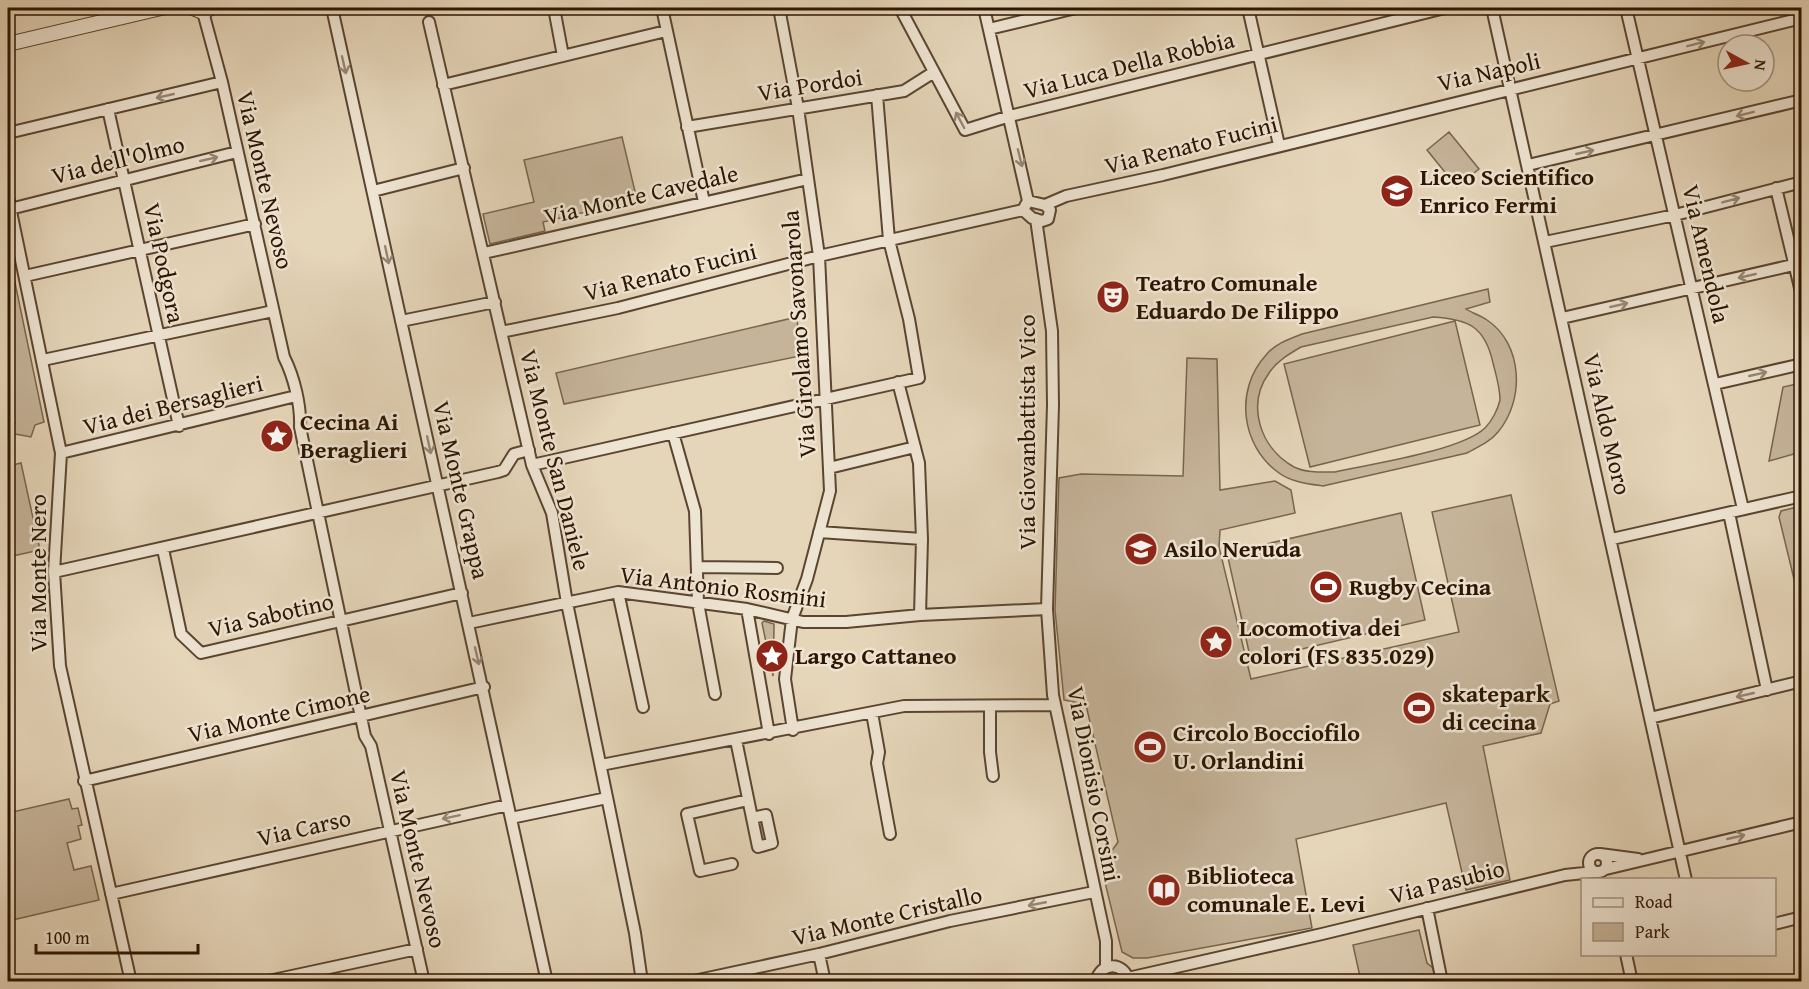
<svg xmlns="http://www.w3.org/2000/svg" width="1809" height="989" viewBox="0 0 1809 989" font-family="'Gentium Book Plus',serif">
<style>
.green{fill:#c6b49a;stroke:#7a644e;stroke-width:1.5;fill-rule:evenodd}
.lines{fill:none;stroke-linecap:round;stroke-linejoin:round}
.minor-casing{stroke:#5b4530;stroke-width:14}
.tertiary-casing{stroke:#5b4530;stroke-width:16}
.minor{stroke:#eee4d2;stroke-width:10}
.tertiary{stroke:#eee4d2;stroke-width:14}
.oneway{stroke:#978774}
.labels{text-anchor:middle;stroke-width:5;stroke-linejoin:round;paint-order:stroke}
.street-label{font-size:24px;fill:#2d1502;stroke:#eee4d2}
.poi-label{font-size:24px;font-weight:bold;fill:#2d1502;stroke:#eee4d2;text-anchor:start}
</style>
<rect width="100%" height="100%" fill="#e5d5b9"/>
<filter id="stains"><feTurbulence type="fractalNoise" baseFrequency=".00333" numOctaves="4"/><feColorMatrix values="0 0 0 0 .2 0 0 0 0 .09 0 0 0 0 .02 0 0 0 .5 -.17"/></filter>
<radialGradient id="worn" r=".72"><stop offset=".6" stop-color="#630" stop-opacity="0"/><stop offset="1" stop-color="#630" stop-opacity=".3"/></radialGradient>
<!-- green -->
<path class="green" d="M1449,132l30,37 -22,18 -30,-37z
M622,137l15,63 -94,22 2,9 -55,13 -7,-30 51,-12 -10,-42z
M8,249l36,173 -9,3 -4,12 -21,-4 -1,-5 6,-5 -7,-3z
M1488,289l2,13 -24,7c6,4 14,6 21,11 36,24 38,80 11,112 -8,10 -20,15 -31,21l-144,33c-14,-2 -32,-4 -44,-13 -38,-27 -45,-83 -13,-118 9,-11 23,-16 36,-21zM1433,317c36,2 52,10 60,46 3,12 7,24 7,37 -2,9 -8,21 -15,28 -24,23 -115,36 -150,44 -14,0 -29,1 -41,-5 -34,-19 -48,-62 -25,-94 8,-12 20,-19 32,-26z
M797,317l3,39 -236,48 -8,-31z
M1455,321l25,104 -170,42 -26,-103z
M1187,358l30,1 3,131 55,-9 16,9 4,23 -75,17 -1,17 32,132 208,-47 -27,-120 79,-17 48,206 -9,3 -9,29 -58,13 27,134 -44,10 -20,-87 -150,36 16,89 -165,30h-14l-11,-6 -21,-86 17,-24 -32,-137 -22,-5 -9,-90 4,-132 22,-4 102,2z
M1801,383v69l-32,9 14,-74z
M21,463l19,87 -32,7v-91z
M1801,506h1l-1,102 -22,-91 2,-6z
M1401,513l24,107 -174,41 -24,-108z
M764,621l10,3v3l-1,49 -11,-53z
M69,799l3,10 6,-1 4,17 -4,1 3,13 -14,4 7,27 17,-4 8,34 -91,21v-108z
M1419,930l8,33 6,5 3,13h-75l-8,-36z"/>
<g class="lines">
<!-- minor casing -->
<g class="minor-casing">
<path id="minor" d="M332,8l215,974
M554,8l9,48
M662,8l42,194
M779,8l19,100 21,148 11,235 -23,88 -15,40 -7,60 8,51
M900,8l65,122 45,-14 435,-108
M984,8l44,193
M1248,8l31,137
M1492,8l194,872
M1626,8l117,501
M203,12l19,70 62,275c10,20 17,48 16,70l65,309 6,10 53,236
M429,22l103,443 20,48 15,90 68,330 7,49
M989,29l87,-21
M443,85l223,-54
M108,109l71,317
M687,127l217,-36 30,-19
M8,133l214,-51
M1528,165l274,-65
M1776,188l26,108
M373,191l91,-23
M8,197l53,256 -7,119 6,94 71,316
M1028,201l17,4 5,5 -2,9 -6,2 -10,-3 -9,-8z
M1045,205l21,-9 97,-21 639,-157
M10,209l227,-57
M1036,219l16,112 1,74 -6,204 6,86 53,246v25
M1545,242l130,-27 127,-33
M484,253l324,-74
M25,276l230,-52
M1562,318l240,-55
M401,321l94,-19
M501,332l117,-24 201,-52 204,-46
M43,360l230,-49
M898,382l21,81 3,76 -2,76
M1715,384l87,-20
M673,433l22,78 3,92 17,91
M61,453l235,-57
M532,465l387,-87 -10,-59 -20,-79 -12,-145
M829,468l86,-21
M1729,513l38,177
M819,532l103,7
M1612,539l190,-43
M163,549l18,85 20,19 261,-60
M697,567l80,1
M54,572l444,-100 6,-2 10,-16 15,-4
M618,592l25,115
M747,609l22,125
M469,623l149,-31 129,17 56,13h43l74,-7 127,-6
M990,707v45l3,24
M872,713l7,39 -2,11 13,71
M1650,718l152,-37
M736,740l22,107 14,-4 -6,-28 -14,3
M601,765l303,-59 151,-1
M84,781l400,-94
M511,818l96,-20
M1589 863a9 9 0 1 1 18 0a9 9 0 1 1-18 0Z
M1600,854l38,5
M732,864l-32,7 -13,-57 61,-14
M1606,869l196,-47
M111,894l397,-89
M1427,908l15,74
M1774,924l28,-7
M819,954l6,28
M1626,954l6,28
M1128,978l194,-44 243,-59 29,-3
M264,982l153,-33
M689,982l130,-28 131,-33 144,-29
M1096,982c4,-21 29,-21 33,0"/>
</g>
<!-- tertiary casing -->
<g class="tertiary-casing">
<path id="tertiary" d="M193,8l10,4 8,-4
M8,44l153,-36"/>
</g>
<!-- minor -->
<use href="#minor" class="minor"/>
<!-- tertiary -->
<use href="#tertiary" class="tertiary"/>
</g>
<!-- one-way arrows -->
<defs><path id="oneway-shaft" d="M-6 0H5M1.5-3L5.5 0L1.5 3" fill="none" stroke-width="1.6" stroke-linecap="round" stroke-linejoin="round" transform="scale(1.5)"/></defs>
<g class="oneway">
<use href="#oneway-shaft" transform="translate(1696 44) rotate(-14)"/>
<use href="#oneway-shaft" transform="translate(344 65) rotate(77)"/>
<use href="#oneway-shaft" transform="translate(165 96) rotate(167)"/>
<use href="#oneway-shaft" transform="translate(1745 114) rotate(166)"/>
<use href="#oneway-shaft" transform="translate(960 120) rotate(-118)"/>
<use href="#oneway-shaft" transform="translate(1585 152) rotate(-13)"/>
<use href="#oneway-shaft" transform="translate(1020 158) rotate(76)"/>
<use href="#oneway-shaft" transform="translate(209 159) rotate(-13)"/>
<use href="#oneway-shaft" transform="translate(1731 200) rotate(-15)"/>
<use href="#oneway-shaft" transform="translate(387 255) rotate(78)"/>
<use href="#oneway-shaft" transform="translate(1747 276) rotate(167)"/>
<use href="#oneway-shaft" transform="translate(1619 305) rotate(-13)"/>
<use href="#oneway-shaft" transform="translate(1758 374) rotate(-13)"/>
<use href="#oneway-shaft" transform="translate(429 445) rotate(78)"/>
<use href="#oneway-shaft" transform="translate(477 656) rotate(77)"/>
<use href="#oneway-shaft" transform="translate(1745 695) rotate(167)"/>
<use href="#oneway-shaft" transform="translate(451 817) rotate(168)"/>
<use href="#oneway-shaft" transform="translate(1736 837) rotate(-13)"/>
<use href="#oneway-shaft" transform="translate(1037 904) rotate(169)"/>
</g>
<!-- icons -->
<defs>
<g id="school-disc" transform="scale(1.725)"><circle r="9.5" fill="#8f2418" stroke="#eee4d2"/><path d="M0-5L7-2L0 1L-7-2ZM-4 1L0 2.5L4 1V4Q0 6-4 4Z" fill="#fff"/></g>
<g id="theatre-disc" transform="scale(1.725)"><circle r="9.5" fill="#8f2418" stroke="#eee4d2"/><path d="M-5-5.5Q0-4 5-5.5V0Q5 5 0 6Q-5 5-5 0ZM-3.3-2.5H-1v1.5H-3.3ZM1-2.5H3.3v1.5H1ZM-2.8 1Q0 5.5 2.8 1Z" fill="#fff"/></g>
<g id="sight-disc" transform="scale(1.725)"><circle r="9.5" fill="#8f2418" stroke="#eee4d2"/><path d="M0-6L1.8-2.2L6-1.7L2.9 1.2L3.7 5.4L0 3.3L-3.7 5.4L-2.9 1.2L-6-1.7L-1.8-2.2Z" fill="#fff"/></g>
<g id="stadium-disc" transform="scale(1.725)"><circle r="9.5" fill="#8f2418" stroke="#eee4d2"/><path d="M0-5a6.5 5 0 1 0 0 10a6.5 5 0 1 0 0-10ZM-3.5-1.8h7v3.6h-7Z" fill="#fff"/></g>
<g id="library-disc" transform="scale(1.725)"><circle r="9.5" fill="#8f2418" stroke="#eee4d2"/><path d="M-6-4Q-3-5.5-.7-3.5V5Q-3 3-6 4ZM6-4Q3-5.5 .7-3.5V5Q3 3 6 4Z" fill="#fff"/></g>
</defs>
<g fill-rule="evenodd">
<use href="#school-disc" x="1397" y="191"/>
<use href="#theatre-disc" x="1113" y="297"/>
<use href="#sight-disc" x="277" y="436"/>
<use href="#school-disc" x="1141" y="549"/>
<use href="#stadium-disc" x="1326" y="587"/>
<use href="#sight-disc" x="1216" y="642"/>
<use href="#sight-disc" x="772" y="656"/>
<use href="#stadium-disc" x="1419" y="708"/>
<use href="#stadium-disc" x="1150" y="747"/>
<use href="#library-disc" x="1164" y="890"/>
</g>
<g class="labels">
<!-- street labels -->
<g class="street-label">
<text transform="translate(1129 65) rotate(-14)" y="8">Via Luca Della Robbia</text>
<text transform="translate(1489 72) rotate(-13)" y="8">Via Napoli</text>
<text transform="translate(810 85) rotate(-9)" y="8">Via Pordoi</text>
<text transform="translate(1191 145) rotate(-14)" y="8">Via Renato Fucini</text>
<text transform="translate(118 160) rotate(-14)" y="8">Via dell'Olmo</text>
<text transform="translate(265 180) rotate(77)" y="8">Via Monte Nevoso</text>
<text transform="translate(641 195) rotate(-13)" y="8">Via Monte Cavedale</text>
<text transform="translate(1706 254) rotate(77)" y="8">Via Amendola</text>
<text transform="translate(164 263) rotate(78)" y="8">Via Podgora</text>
<text transform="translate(670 272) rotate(-14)" y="8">Via Renato Fucini</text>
<text transform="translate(799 334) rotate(-94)" y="8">Via Girolamo Savonarola</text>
<text transform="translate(173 405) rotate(-14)" y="8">Via dei Bersaglieri</text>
<text transform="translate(1607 424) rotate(77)" y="8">Via Aldo Moro</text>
<text transform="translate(1027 432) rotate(-90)" y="8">Via Giovanbattista Vico</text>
<text transform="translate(555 460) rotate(76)" y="8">Via Monte San Daniele</text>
<text transform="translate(461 490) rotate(77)" y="8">Via Monte Grappa</text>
<text transform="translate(38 573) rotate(-90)" y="8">Via Monte Nero</text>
<text transform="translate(723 587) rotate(7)" y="8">Via Antonio Rosmini</text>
<text transform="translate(271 615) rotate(-13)" y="8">Via Sabotino</text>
<text transform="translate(279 714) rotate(-13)" y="8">Via Monte Cimone</text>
<text transform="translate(1094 784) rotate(79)" y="8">Via Dionisio Corsini</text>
<text transform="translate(304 828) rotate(-13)" y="8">Via Carso</text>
<text transform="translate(418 859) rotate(77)" y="8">Via Monte Nevoso</text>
<text transform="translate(1447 882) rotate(-14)" y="8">Via Pasubio</text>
<text transform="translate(887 916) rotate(-13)" y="8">Via Monte Cristallo</text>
</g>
<!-- poi labels -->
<g class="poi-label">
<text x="1420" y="185">Liceo Scientifico<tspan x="1420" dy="28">Enrico Fermi</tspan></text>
<text x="1136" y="291">Teatro Comunale<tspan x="1136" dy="28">Eduardo De Filippo</tspan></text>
<text x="300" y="430">Cecina Ai<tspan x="300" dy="28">Beraglieri</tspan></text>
<text x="1164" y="557">Asilo Neruda</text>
<text x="1349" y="595">Rugby Cecina</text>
<text x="1239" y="636">Locomotiva dei<tspan x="1239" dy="28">colori (FS 835.029)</tspan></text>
<text x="795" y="664">Largo Cattaneo</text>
<text x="1442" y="702">skatepark<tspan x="1442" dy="28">di cecina</tspan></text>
<text x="1173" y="741">Circolo Bocciofilo<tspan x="1173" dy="28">U. Orlandini</tspan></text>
<text x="1187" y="884">Biblioteca<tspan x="1187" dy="28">comunale E. Levi</tspan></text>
</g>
</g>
<!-- margin -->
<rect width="1809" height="989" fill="none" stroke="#e5d5b9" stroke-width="30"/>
<rect x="9" y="9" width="1791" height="971" fill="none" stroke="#2d1502" stroke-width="3"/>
<rect x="15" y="15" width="1779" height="959" fill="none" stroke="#2d1502" stroke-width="1.5"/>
<!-- legend -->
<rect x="1581" y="878" width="195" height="78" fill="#eee4d2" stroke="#a1917f" stroke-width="1.5"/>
<rect x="1593" y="898" width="30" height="9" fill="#eee4d2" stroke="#a1917f" stroke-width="1.5"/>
<text x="1635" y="908" font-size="18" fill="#2d1502">Road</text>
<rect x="1593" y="923" width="30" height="18" fill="#c6b49a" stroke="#a1917f" stroke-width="1.5"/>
<text x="1635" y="938" font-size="18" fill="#2d1502">Park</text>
<!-- north arrow -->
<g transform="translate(1746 63) rotate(98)"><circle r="28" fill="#eee4d2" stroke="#a1917f" stroke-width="1.5"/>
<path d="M0-4.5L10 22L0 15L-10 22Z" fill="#8f2418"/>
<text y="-9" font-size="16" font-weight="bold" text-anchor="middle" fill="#2d1502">N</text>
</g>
<!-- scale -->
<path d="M36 944v9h162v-9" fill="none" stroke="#2d1502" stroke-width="3"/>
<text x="45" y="944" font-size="18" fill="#2d1502" stroke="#eee4d2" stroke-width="4.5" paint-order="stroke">100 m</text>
<rect width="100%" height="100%" filter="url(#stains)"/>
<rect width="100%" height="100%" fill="url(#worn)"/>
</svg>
